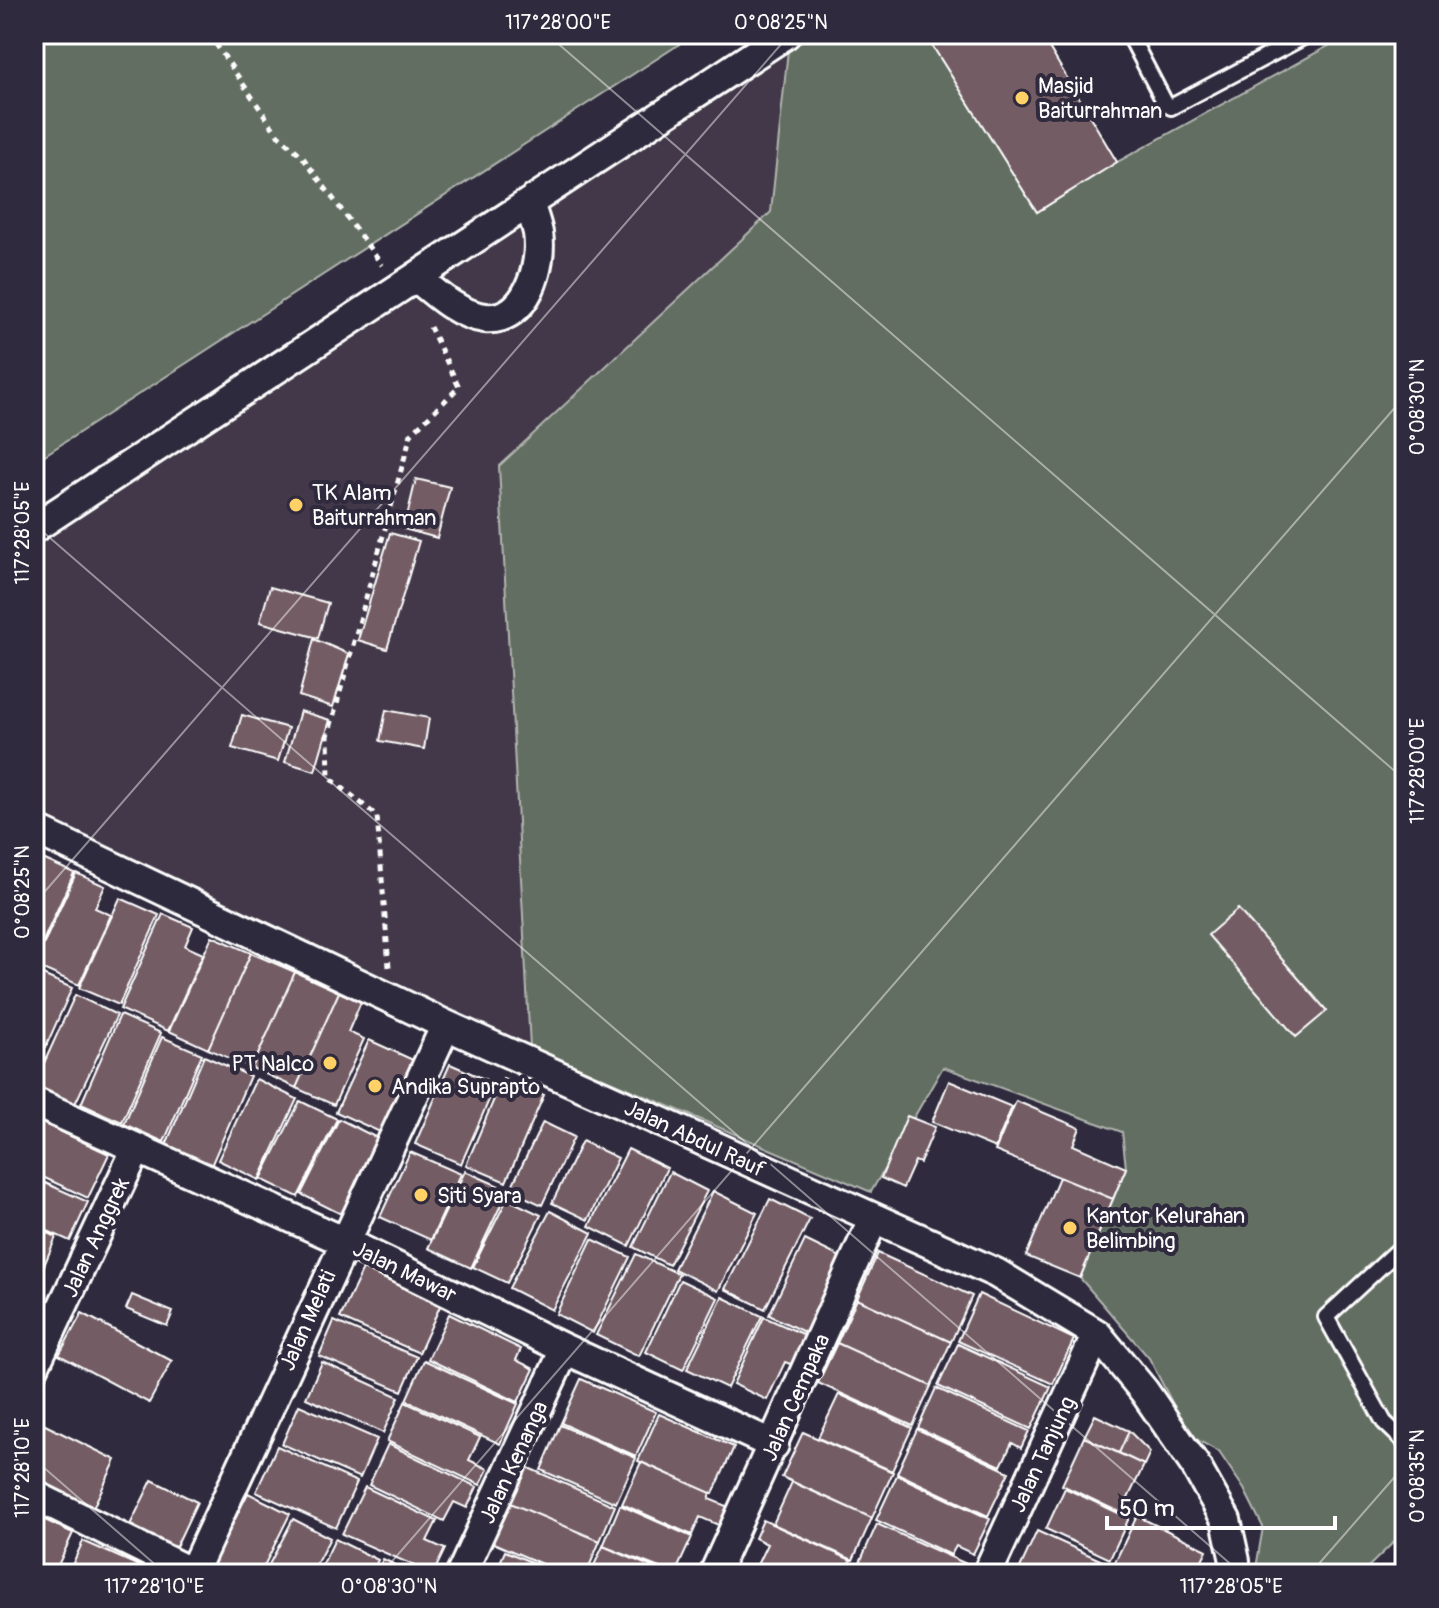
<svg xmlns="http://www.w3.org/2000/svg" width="1439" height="1608" viewBox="0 0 1439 1608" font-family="Pangolin,sans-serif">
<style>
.built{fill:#433949}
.green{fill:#636e62;stroke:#b1b6b0;stroke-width:2}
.building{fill:#735b64;stroke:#fff;stroke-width:2}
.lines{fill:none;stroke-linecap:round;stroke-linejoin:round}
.lane-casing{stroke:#fff;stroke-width:20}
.street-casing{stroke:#fff;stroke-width:34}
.path{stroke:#fff;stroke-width:5;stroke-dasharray:6 6;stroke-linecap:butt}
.lane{stroke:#2f2a3d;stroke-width:14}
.street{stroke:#2f2a3d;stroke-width:28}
.ticks{fill:none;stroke:#fff;stroke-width:2;stroke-opacity:0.45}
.poi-dot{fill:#ffd166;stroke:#2f2a3d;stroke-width:3}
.labels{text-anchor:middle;stroke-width:8;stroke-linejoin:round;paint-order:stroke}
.poi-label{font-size:22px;fill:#fff;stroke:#2f2a3d;text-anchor:start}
.street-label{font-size:22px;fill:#fff;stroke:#2f2a3d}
.neatline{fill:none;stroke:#fff;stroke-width:3}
.ticks-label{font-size:20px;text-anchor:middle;fill:#fff}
</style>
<rect width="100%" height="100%" fill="#2f2a3d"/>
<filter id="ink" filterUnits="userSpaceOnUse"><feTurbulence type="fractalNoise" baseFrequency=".0125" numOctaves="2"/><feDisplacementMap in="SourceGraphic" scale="16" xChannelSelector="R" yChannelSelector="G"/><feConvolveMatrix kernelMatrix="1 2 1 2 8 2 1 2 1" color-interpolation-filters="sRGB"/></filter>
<g filter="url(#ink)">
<!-- built -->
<path class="built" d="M789,40l-18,172 -272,255 31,580 -471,-222 -25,-19v-262l142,-99z"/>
<!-- green -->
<path class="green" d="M34,34h661l-661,428z
M796,34h129l112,178 80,-50 233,-128h55v1497l-44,43h-106l8,-47 -19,-38 -25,-37 -30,-17 -40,-77 -69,-80 46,-110 -4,-36 -179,-65 -72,125 -341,-145 -31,-581 272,-254 18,-172z"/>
<!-- building -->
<path class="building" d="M925,34h116l76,128 -80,50z
M416,479l34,8 -13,51 -33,-9z
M390,533l29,8 -32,108 -29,-9z
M270,587l58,16 -10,35 -58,-16z
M314,639l35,15 -16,53 -34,-11z
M386,710l43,8 -5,31 -44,-8z
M300,711l30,9 -15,51 -30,-9z
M242,715l46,13 -10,33 -46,-13z
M34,855l40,18 -40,88z
M76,873l29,13 -10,22 16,7 -32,70 -45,-20z
M120,898l39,17 -40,90 -40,-17z
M1238,909l89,102 -31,26 -88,-102z
M163,914l30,13 -8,19 18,8 -35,77 -48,-22z
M212,936l39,17 -43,96 -39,-18z
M251,953l44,19 -43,96 -44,-19z
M34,971l38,17 -38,85z
M295,972l44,20 -43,96 -44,-20z
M339,992l22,10 -13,30 16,7 -30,66 -38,-17z
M75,995l42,20 -42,89 -41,-19z
M120,1015l41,18 -39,89 -41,-18z
M162,1037l40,17 -38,88 -40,-18z
M369,1040l44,20 -33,72 -44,-20z
M204,1056l46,20 -39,90 -46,-19z
M450,1064l46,20 -35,80 -46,-20z
M503,1078l41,17 -38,87 -40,-17z
M256,1079l41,20 -38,81 -41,-20z
M949,1081l63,26 -17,41 -63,-26z
M300,1101l37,18 -39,78 -37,-18z
M1016,1101l64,27 -7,17 53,23 -13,31 -118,-48z
M907,1116l28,11 -15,36 -5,-2 -12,27 -22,-10z
M34,1119l75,35 -21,44 -54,-25z
M339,1119l40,20 -38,75 -40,-20z
M543,1122l31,15 -32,68 -32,-15z
M582,1141l36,17 -30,62 -36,-17z
M628,1149l39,19 -38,78 -40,-20z
M410,1152l51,22 -30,66 -51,-23z
M465,1171l43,19 -37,78 -43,-20z
M670,1172l37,19 -38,74 -36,-18z
M1059,1177l54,22 -33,79 -54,-22z
M34,1178l54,24 -18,39 -36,-16z
M713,1191l44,22 -39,78 -44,-22z
M507,1199l34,16 -34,68 -34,-16z
M770,1199l40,20 -45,90 -40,-20z
M550,1211l42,22 -40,77 -43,-22z
M34,1227l22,10 -16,38 -6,-2z
M592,1239l38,18 -37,76 -37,-19z
M805,1240l37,18 -36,75 -37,-18z
M878,1253l94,43 -21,46 -94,-43z
M636,1254l43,20 -40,82 -43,-21z
M363,1269l78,35 -22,49 -79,-35z
M680,1280l38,18 -35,72 -37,-18z
M979,1294l95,45 -21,45 -95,-43z
M132,1295l41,17 -6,14 -41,-17z
M722,1297l40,19 -35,72 -40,-19z
M857,1299l94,43 -20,44 -94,-43z
M82,1313l90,48 -23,42 -90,-48z
M449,1314l72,35 -5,11 18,9 -16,33 -90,-43z
M764,1317l43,19 -14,29 -8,-3 -18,38 -34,-16z
M334,1321l83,36 -15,34 -83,-35z
M837,1343l94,43 -18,40 -95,-43z
M958,1344l93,43 -20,42 -93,-43z
M424,1360l94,44 -18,40 -94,-44z
M322,1362l77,35 -16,36 -77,-35z
M581,1379l75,33 -20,44 -75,-33z
M936,1388l93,43 -8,17 -9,-5 -11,23 -83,-38z
M839,1394l73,34 -20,43 -74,-33z
M405,1402l75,35 -11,23 19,9 -8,16 -93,-44z
M299,1405l78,34 -17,39 -78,-34z
M659,1414l75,33 -21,47 -75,-33z
M1095,1415l34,16 -10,22 -35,-16z
M35,1420l81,40 -25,52 -57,-28z
M560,1425l76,33 -20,45 -75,-33z
M917,1429l92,43 -21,44 -91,-43z
M1129,1431l21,21 -6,13 -25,-12z
M803,1432l90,40 -21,46 -90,-41z
M1084,1437l60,28 -23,48 -59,-28z
M388,1444l89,43 -10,21 -13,-6 -10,19 -75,-36z
M277,1446l80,36 -21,46 -80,-36z
M641,1462l70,31 -2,6 22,9 -8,19 -23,-10 -8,18 -70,-31z
M524,1466l91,40 -15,35 -92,-39z
M897,1475l93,44 -17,35 -17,-8 -5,9 -75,-35z
M152,1480l45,22 -25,53 -46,-22z
M792,1482l80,36 -19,42 -80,-36z
M365,1487l72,34 -10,20 18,8 -12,25 -91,-40z
M1065,1488l64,30 -19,41 -64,-30z
M248,1493l42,21 -30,60h-34l-15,-8z
M508,1502l92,39 -14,33h-21l-74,-32z
M620,1505l72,32 -17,37 -72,-28z
M34,1515l39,18 -19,41 -20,-9z
M1137,1516l70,34 -12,24h-60l-21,-10z
M293,1519l37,19 -19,36h-47z
M763,1520l88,40 -6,14h-68l-20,-9 10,-21 -12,-6z
M877,1524l94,42 -4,8h-80l-27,-12z
M1037,1531l72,33 -5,10h-76l-9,-4z
M335,1539l43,21 -7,14h-53z
M83,1541l74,33h-89z
M603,1546l65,28h-78z
M505,1551l54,23h-64z
M383,1559l30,15h-37z"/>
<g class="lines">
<!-- lane casing -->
<g class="lane-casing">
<path id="lane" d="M1129,34l36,69 6,4 138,-73
M1405,1244l-79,73 58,105 21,20"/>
</g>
<!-- street casing -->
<g class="street-casing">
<path id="street" d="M416,277c20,17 43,38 69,41 42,4 58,-53 53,-85 -2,-10 -6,-20 -9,-30
M34,528l752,-494
M34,829l412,196 550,248 101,61 47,57 51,74 31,55 9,41 -2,13
M34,1102l309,139 222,108 209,96
M34,1367l102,-217
M34,1495l158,78
M192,1574l254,-549
M461,1574l104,-225
M714,1574l159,-354
M987,1574l110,-240"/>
</g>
<!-- path -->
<path class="path" d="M209,34l69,101 23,20 81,110
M389,967l-12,-151 -48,-39 -1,-41 83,-302 48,-47 -29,-60"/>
<!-- lane -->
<use href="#lane" class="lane"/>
<!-- street -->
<use href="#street" class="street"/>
</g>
</g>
<!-- ticks -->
<path class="ticks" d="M547,34l858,746M34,524l1208,1050M34,904l756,-870M34,1459l132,115M381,1574l1024,-1178M1310,1574l95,-109"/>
<!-- markers -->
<g class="poi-dot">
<circle cx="1022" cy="98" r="8"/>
<circle cx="296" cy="505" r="8"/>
<circle cx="330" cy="1063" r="8"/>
<circle cx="375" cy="1086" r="8"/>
<circle cx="421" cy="1195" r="8"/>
<circle cx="1070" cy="1228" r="8"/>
</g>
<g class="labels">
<!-- poi labels -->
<g class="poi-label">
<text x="1038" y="93">Masjid<tspan x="1038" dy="25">Baiturrahman</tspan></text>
<text x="312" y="500">TK Alam<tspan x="312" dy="25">Baiturrahman</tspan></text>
<text x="314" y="1071" text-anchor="end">PT Nalco</text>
<text x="391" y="1094">Andika Suprapto</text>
<text x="437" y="1203">Siti Syara</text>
<text x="1086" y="1223">Kantor Kelurahan<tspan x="1086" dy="25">Belimbing</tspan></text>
</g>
<!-- street labels -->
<g class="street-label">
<text transform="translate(695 1138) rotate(25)" y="8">Jalan Abdul Rauf</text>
<text transform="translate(95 1237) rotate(-65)" y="8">Jalan Anggrek</text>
<text transform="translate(405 1271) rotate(26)" y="8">Jalan Mawar</text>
<text transform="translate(307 1320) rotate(-66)" y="8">Jalan Melati</text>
<text transform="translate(795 1397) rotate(-66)" y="8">Jalan Cempaka</text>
<text transform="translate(1042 1454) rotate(-65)" y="8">Jalan Tanjung</text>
<text transform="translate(513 1462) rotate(-65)" y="8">Jalan Kenanga</text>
</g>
</g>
<!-- margin -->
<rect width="1439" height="1608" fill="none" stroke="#2f2a3d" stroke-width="88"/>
<!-- scale -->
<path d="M1107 1516v12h228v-12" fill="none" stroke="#ffffff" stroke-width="4"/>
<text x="1119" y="1516" font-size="24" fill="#ffffff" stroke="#2f2a3d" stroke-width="6" paint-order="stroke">50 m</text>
<rect x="44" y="44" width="1351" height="1520" class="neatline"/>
<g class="ticks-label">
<text x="558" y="29">117°28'00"E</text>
<text x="781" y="29">0°08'25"N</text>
<text transform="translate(1417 407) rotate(-90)" y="7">0°08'30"N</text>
<text transform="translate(22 533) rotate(-90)" y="7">117°28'05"E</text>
<text transform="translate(1417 771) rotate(-90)" y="7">117°28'00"E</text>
<text transform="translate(22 892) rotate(-90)" y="7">0°08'25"N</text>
<text transform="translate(22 1468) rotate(-90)" y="7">117°28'10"E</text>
<text transform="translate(1417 1476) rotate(-90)" y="7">0°08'35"N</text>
<text x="154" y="1593">117°28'10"E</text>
<text x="389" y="1593">0°08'30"N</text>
<text x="1231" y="1593">117°28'05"E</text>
</g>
</svg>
